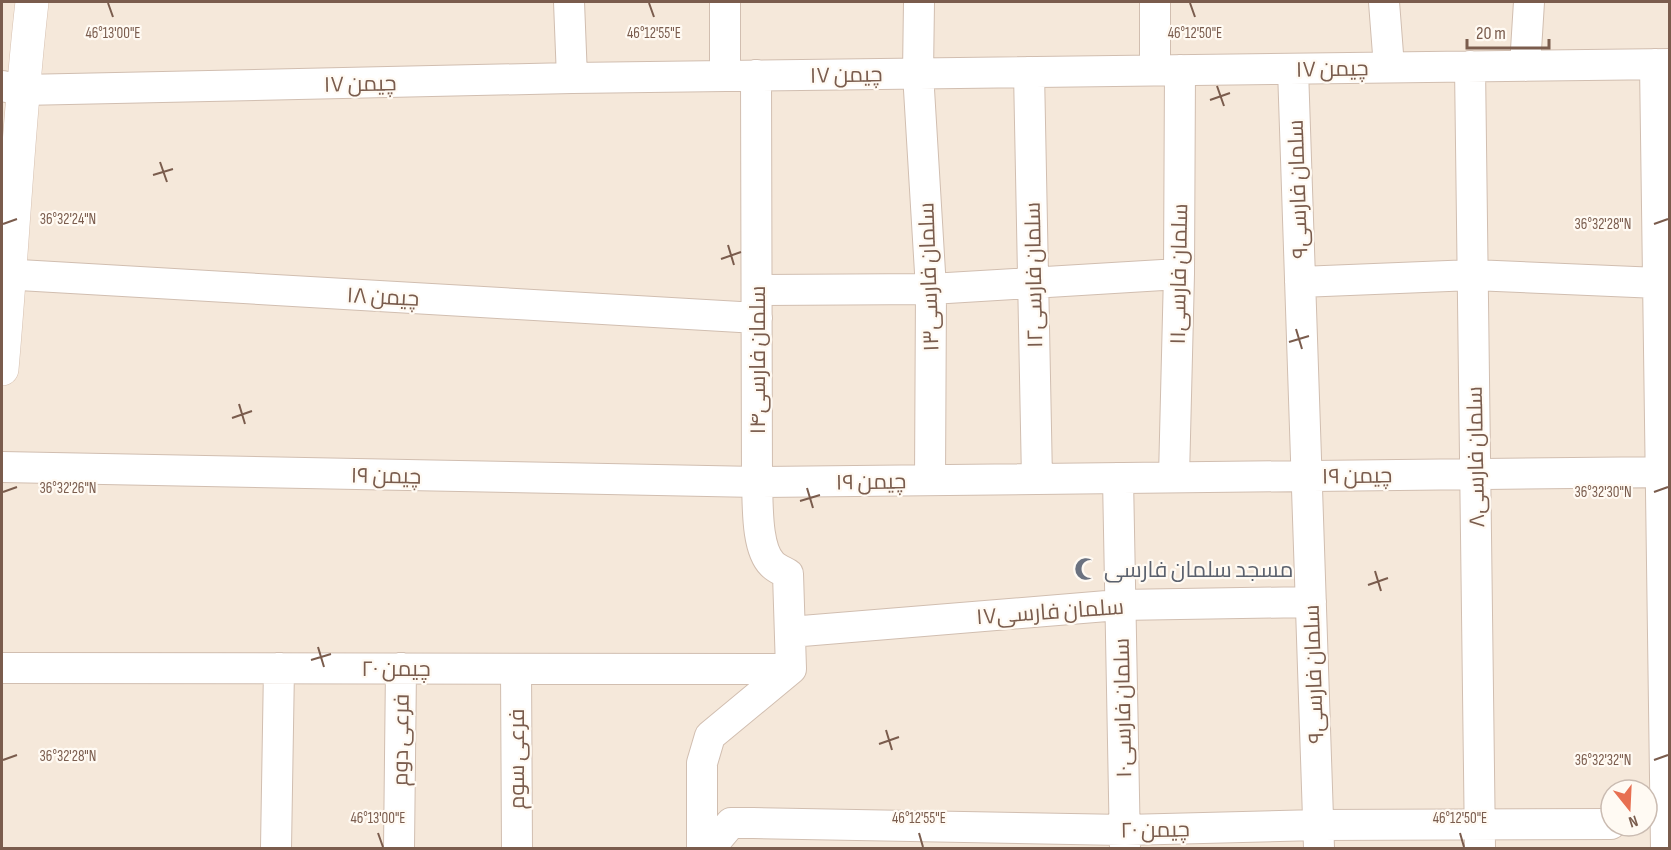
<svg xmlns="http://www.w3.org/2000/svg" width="1671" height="850" viewBox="0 0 1671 850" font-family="'Sofia Sans Condensed',Cairo,sans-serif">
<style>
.residential{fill:#f5e8da;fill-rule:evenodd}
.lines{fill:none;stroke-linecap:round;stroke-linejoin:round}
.street-casing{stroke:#d1beb0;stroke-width:32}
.secondary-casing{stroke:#d6c0b0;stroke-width:34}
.street{stroke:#fff;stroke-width:30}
.secondary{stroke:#fff;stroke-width:33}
.ticks{fill:none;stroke:#7a5c4d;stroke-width:2}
.labels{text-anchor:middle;stroke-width:4.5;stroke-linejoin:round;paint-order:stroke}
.street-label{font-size:22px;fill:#7a5c4d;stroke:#fffaf3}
.worship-label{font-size:22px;fill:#5b616d;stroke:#fffaf3;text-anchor:start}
.ticks-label{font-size:15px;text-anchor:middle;fill:#7a5c4d;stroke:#fffaf3;stroke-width:4.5;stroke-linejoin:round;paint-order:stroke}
</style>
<rect width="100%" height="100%" fill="#fdf6ec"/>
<!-- residential -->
<path class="residential" d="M2,2h1667v846h-1667zM1611,790h36v36h-36z"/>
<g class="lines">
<!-- street casing -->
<g class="street-casing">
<path id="street" d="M569,2l3,76
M725,2v74
M919,2l-1,71 13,216 -1,191
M1155,2v68
M1384,2l5,65
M1655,64l11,784
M1470,66l10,782
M1525,66l4,-64
M1293,69l26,779
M1029,72l8,407
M2,86l20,4 550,-12 1098,-14
M2,274l755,44
M1300,282l173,-7 185,8
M757,290l174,-1 248,-15
M2,467l755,15 913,-10
M1174,477l5,-203 1,-204
M1118,478l7,370
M790,632l329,-27 192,-3
M2,668l789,1
M516,669l1,179
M276,848l3,-180
M399,848l2,-180
M702,848v-85l8,-27 81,-67 -3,-95c-5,-3 -11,-5 -16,-10 -16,-16 -14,-60 -15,-82l-1,-407
M710,848l21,-25h22l372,7 193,-5 293,-1"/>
</g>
<!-- secondary casing -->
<g class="secondary-casing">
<path id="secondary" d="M2,369c11,-123 16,-245 30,-367"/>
</g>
<!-- street -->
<use href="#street" class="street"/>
<!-- secondary -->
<use href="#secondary" class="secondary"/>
</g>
<!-- ticks -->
<path class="ticks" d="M108,3l5,14M649,3l5,14M1190,3l5,14M1217,86l7,20M1210,100l20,-7M160,162l7,20M153,175l20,-6M3,224l14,-5M1654,224l14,-5M728,245l6,20M721,259l20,-7M1296,329l6,20M1289,342l20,-6M239,404l6,20M232,418l20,-7M807,488l6,20M3,492l14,-5M1654,492l14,-5M800,501l20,-6M1375,571l6,20M1368,585l20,-7M318,647l6,20M311,660l20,-6M886,730l6,20M879,744l20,-7M3,760l14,-5M1654,760l14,-5M378,833l5,14M919,833l4,14M1460,833l4,14"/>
<!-- icons -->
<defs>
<g id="mosque-bare" transform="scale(1.8)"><path d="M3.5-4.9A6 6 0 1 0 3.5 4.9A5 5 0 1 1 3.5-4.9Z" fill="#6b7280" stroke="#fffaf3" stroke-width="2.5" paint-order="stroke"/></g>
</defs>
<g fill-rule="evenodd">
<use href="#mosque-bare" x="1086" y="569"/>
</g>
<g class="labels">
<!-- street labels -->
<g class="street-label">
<text transform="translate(1332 68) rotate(-1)" y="8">چیمن ۱۷</text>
<text transform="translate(846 74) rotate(-1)" y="8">چیمن ۱۷</text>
<text transform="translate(360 83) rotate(-1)" y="8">چیمن ۱۷</text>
<text transform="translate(1297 189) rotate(-92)" y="8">سلمان فارسی۹</text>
<text transform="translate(1178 274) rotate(-89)" y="8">سلمان فارسی۱۱</text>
<text transform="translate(1033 275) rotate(-91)" y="8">سلمان فارسی۱۲</text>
<text transform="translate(928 277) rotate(-92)" y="8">سلمان فارسی۱۳</text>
<text transform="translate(383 296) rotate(3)" y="8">چیمن ۱۸</text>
<text transform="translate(757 360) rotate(-90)" y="8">سلمان فارسی۱۴</text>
<text transform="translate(1475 457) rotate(-91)" y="8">سلمان فارسی۸</text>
<text transform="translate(386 475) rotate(1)" y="8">چیمن ۱۹</text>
<text transform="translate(1357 475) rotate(-1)" y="8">چیمن ۱۹</text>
<text transform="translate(871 481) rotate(-1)" y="8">چیمن ۱۹</text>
<text transform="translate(1050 611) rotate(-4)" y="8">سلمان فارسی۱۷</text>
<text x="396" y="676">چیمن ۲۰</text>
<text transform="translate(1313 674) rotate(-92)" y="8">سلمان فارسی۹</text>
<text transform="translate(1122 708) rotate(-91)" y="8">سلمان فارسی۱۰</text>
<text transform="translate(400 740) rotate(-89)" y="8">فرعی دوم</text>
<text transform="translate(516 759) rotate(-90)" y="8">فرعی سوم</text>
<text transform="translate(1155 829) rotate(-1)" y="8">چیمن ۲۰</text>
</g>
<!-- worship labels -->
<g class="worship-label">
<text x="1104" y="577">مسجد سلمان فارسی</text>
</g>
</g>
<g class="ticks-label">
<text x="113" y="38">46°13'00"E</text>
<text x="654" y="38">46°12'55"E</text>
<text x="1195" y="38">46°12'50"E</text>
<text x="68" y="224">36°32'24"N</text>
<text x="1603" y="229">36°32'28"N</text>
<text x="68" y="493">36°32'26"N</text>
<text x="1603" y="497">36°32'30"N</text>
<text x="68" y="761">36°32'28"N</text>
<text x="1603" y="765">36°32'32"N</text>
<text x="378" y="823">46°13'00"E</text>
<text x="919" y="823">46°12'55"E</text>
<text x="1460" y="823">46°12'50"E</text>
</g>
<!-- border -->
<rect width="1671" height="850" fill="none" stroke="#7a5c4d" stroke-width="6"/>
<!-- north arrow -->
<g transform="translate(1629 808) rotate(162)"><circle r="28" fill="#fffaf3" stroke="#cabbb1" stroke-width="1.5"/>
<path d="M0-4.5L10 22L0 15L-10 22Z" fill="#e76f51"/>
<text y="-9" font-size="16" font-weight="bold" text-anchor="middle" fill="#7a5c4d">N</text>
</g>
<!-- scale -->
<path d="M1467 39v9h82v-9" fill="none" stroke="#7a5c4d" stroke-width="3"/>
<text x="1476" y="39" font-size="18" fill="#7a5c4d" stroke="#fffaf3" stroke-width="4.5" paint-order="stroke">20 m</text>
</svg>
